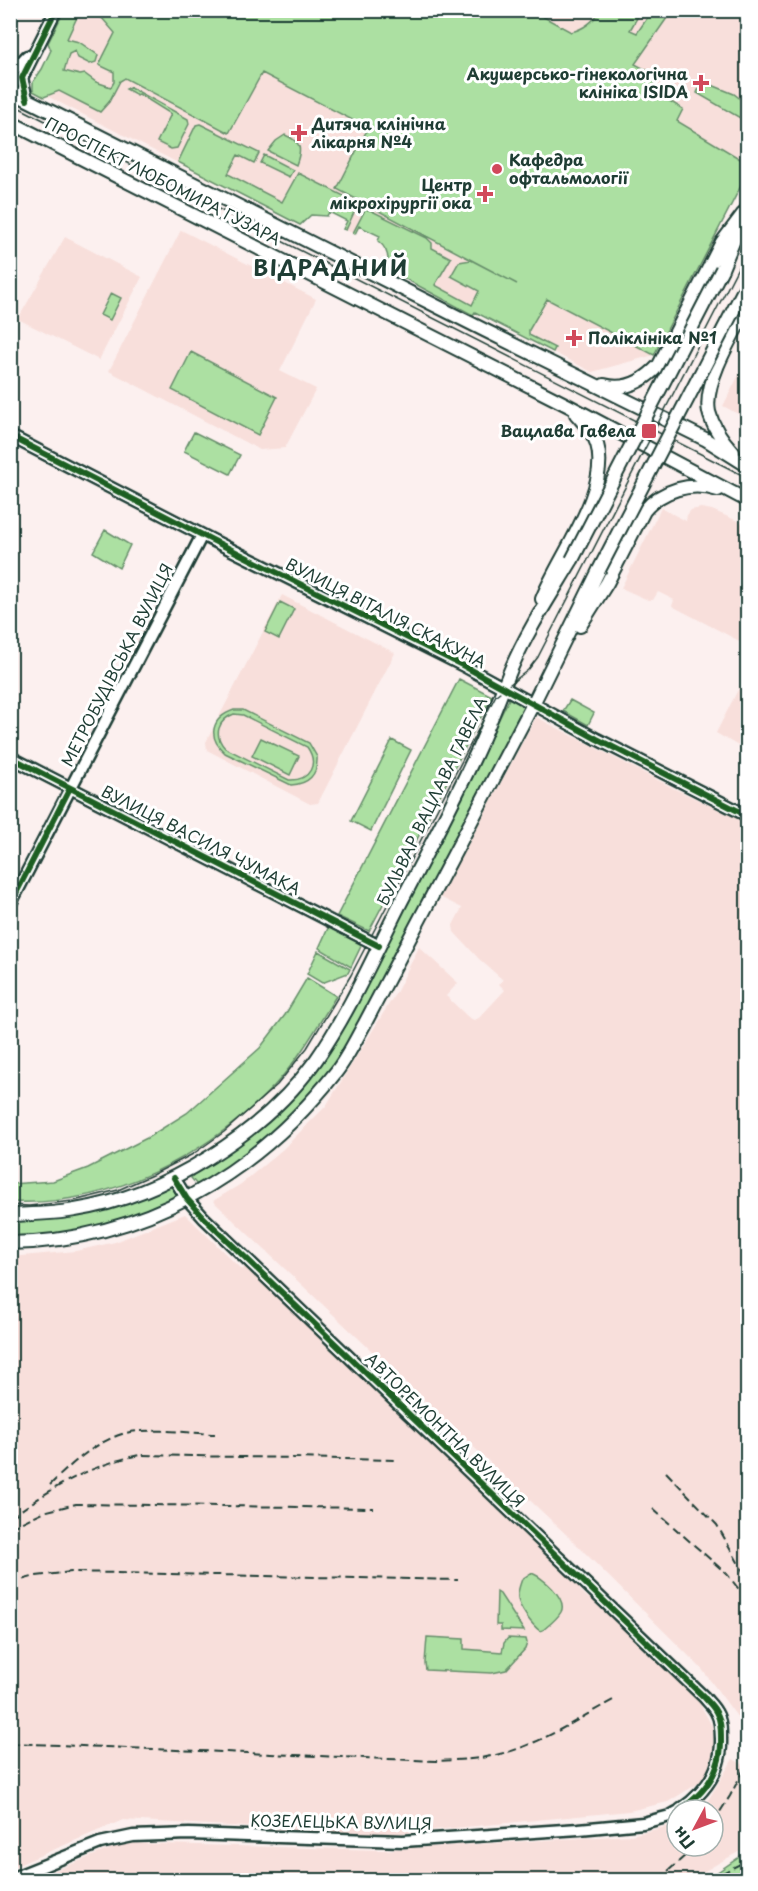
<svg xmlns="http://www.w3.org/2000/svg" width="758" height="1891" viewBox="0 0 758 1891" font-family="'Playpen Sans',sans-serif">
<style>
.built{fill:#f8dfdb}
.green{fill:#ace0a2;stroke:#668e6b;stroke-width:1.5;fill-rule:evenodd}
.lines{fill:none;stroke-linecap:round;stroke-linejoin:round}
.minor-casing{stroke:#1f3d34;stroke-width:15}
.major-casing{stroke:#1f3d34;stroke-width:16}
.minor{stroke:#fff;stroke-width:10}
.major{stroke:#fff;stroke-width:12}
.tram{stroke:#1f3d34;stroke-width:1.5}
.rail{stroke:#1f3d34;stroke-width:2;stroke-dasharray:9 4.5;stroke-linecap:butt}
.major-bridge-casing{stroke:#1f3d34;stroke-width:16;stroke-linecap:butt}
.major-bridge{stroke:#fff;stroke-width:12}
.cycleway-casing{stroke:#fff;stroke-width:10}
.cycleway{stroke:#1b5e20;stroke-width:6}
.poi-dot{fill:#d1495b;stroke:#fff;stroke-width:2}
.labels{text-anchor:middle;stroke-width:6;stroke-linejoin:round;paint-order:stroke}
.poi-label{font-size:16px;font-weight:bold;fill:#1f3d34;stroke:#fff;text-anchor:end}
.street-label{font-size:16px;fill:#1f3d34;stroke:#fff}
.district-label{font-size:22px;font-weight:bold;letter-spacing:1.5px;fill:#1f3d34;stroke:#fff}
</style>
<rect width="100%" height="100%" fill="#fcf0ef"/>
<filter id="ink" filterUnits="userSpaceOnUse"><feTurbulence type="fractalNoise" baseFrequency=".0167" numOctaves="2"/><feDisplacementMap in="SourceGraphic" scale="12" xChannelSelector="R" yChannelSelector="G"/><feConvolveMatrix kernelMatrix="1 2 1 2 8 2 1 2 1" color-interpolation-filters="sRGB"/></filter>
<g filter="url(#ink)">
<!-- built -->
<path class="built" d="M74,11h673v163l-93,181 -62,17 -117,-60 -2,3 -86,-46 2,-7 -1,-9 -10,-12 2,-5 -21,-10 -4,8 -12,-5 4,-9 -18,-8 -2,4 -16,-1 -11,10 -265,-135z
M181,230l135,69 -36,72 36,18 -31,59 -25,2 -151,-79z
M65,237l77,40 -43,83 -81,-41z
M747,359h1l-1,76 -4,-10 -1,-9 -19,-10z
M661,508l25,13 1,-6 4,-5 10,-2 11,2 35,15v120l-75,-39 2,-6 -16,-8 -5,8h-5l-27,-12z
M282,595l113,58 -77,150 -8,1 -103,-54 -1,-8z
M747,672v79l-31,-18z
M536,717l139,72 72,34v907l-46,-62 -130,-129 -358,-338 28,-17 42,-35 43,-43 71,-115 22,-44 39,36 -12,13 22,21 6,3 5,-2 26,-28 -6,-6 4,-4 -24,-21 -25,-27 -1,-7 9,-17 -22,-11z
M185,1214l57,56 8,-8 337,319 -8,8 9,9 6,-5 113,105 -6,8 11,20 2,19 -1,12 -11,24 -34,21 -39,9 -247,24 -259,-15 -112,48v-611l65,-6 39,-9z
M733,1759l14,8v80l-58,33h-45l-1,-1 -2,1h-610l94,-37 257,7 249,-15 38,-9 8,5v15h36v-36h-11z"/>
<!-- green -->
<path class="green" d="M531,10l40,22c13,-3 22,-10 29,-21h41l-11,19 7,3 15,-22h31l-7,5 -9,2 -32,46 23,12 -7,14 32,19 -6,12 70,42v11l-93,181 -107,-56 -18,31v5l26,13 -2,4 -78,-40 -2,3 -86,-46c3,-12 0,-21 -9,-28l2,-5 -21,-10 -4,8 -2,-1 12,-23h5l57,28 5,5v5l19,10 -16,27 37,20 7,-14 -28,-15 8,-14 12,-2 46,24 -180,-95 31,-61 -106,-55 -33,60 -104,-55 -5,3 -11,21 -9,10 -41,-21 -15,6 -11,-6v-9l9,-13 9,-19 -3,-7 16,-32h20l-5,2 -12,26 12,3 19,13 -2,7 -6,2 -12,-6 -3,-7 -6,3 -5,17 16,4 5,-1 11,8 15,5 3,-5v-10l-15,-7 16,-32 -13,-15 -13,-7z
M702,81l32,13 13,10v18l-50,-29z
M130,87l58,32 1,5 -12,24 -6,1 -14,-7 14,-28 -32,-20 -2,1 -11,-6z
M200,124l59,29 -5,10 -16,-8 -10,19 54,28 16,-29 56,28 2,7 -10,22 -3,-1 4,-8 -18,-9 -2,4 -16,-1 -11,10 -122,-63 18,-37z
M285,135c17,7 17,14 11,30l-28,-14 8,-10z
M264,155l29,15 -4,7 -29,-14z
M111,293l10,5 -11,22 -10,-5z
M191,352l86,45 -19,38 -86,-45z
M194,432l46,23 -10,19 -46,-23z
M105,530l25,15 -11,23 -26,-16z
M280,602l14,7 -15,30 -14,-7z
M459,679l33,17 -123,235 -32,-15z
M510,697l15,7 -168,325 -23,39 -33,38 -57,52 -46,28 -7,-8 3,-4c48,-30 100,-68 131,-116 8,-12 15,-24 22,-36z
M570,700l24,13 -6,12 -25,-14z
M234,710h9l66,33 8,14c1,18 -9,27 -26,28l-66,-32c-18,-16 -14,-35 9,-43zM234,714l9,1 64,32c12,17 3,34 -18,33l-64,-32c-12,-13 -7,-28 9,-34z
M261,738l38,18 -9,19 -38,-19z
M392,740l19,10 -40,81 -20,-10z
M329,926l34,16 -12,25 -32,-19z
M318,951l32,18 -2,4 -26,10 -15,-9z
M307,978l29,18c-19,31 -37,63 -62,90 -67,70 -165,121 -263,116v-18l42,-3 35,-13 59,-30 40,-25 73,-65 25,-33z
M169,1185l7,6 2,7 -48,21 -44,12 -75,8v-19z
M531,1573c11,3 37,26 30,39 -4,7 -12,13 -18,18l-3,1c-8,-6 -21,-23 -22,-33 -1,-6 2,-13 4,-19z
M497,1592l3,2 24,37 -23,-1v-5h-5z
M427,1637l37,2v10l38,3 2,-9 4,-5 18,1 1,4 -2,6 -19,21 -14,3 -66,-3 -1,-7z
M747,1852v28h-41z"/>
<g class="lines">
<!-- minor casing -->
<g class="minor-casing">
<path id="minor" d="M10,74l17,-18
M27,100l-5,-22 34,-68
M10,436l202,104 252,126 133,73 151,77
M10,757l369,189
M10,905l192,-370
M174,1178l13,21 17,19 500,479c4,5 9,9 12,15 5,8 5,18 5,27 1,31 -16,54 -41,71
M10,1879l90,-36 33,-7 56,-2 214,7 176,-12 64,-6 27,-7 7,-4"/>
</g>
<!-- major casing -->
<g class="major-casing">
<path id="major" d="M10,91l474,239 221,109 43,27
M10,122l559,284 179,95
M722,269l26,-63
M604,385c21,6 40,-4 55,-20l63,-123 21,-28
M733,452c-11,-12 -20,-24 -24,-40 -6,-30 25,-79 39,-105
M542,599c17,-43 69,-109 55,-155 -4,-12 -13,-21 -21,-30
M580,626l27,-43 37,-72c17,-21 47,-30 74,-21
M10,1215c22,-1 44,-1 65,-5 89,-14 189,-77 241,-150 34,-49 58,-105 85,-158 25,-48 50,-95 73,-144 14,-29 25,-60 37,-89 16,-38 40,-74 61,-109
M10,1243c132,-2 246,-69 326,-171 11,-14 19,-31 28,-47l169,-321 66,-134"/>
</g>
<!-- minor -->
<use href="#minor" class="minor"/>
<!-- major -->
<use href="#major" class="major"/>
<!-- tram -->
<path class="tram" d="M10,103l738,375
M10,1205l19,1 44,-5 45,-11 34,-15 41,-21 31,-22 53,-47 30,-37 44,-73 145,-280 32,-25 10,-13 210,-409"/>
<!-- rail -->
<path class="rail" d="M666,1472l51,53 31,55
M50,1485c20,-20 44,-42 72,-51 22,-7 68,-1 93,0
M653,1509l74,65 21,27
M10,1518c43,-31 78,-52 129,-63l258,5
M10,1528l33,-16 33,-8 297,4
M10,1583l26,-7 35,-4 387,8
M10,1743l426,18c18,-1 37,-1 55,-5 44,-8 83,-35 122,-56
M713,1823l17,-27 18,-35
M658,1880l38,-34
M709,1880l39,-20
M733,1880l15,-8"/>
<!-- major-bridge casing -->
<g class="major-bridge-casing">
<path id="major-bridge" d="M572,560l150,-291
M599,570l149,-288"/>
</g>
<!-- major-bridge -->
<use href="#major-bridge" class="major-bridge"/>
<!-- cycleway casing -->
<g class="cycleway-casing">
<path id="cycleway" d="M27,100l-5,-22 34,-68
M10,436l202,104 252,126 133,73 151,77
M10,757l369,189
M10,905l60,-117
M174,1178l13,21 17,19 500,479c4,5 9,9 12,15 5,8 5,18 5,27 1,31 -16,54 -41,71"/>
</g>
<!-- cycleway -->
<use href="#cycleway" class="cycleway"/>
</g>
</g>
<!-- markers -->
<g class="poi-dot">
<path d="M698 74h6v6h6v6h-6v6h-6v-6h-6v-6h6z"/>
<path d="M296 124h6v6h6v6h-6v6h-6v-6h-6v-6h6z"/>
<circle cx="497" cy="169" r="6"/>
<path d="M482 185h6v6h6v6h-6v6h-6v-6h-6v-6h6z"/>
<path d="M571 329h6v6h6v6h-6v6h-6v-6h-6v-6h6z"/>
<rect x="641" y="423" width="16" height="16" rx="3"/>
</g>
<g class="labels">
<!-- poi labels -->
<g class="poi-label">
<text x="688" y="80">Акушерсько-гінекологічна<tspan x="688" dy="18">клініка ISIDA</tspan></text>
<text x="312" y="130" text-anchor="start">Дитяча клінічна<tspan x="312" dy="18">лікарня №4</tspan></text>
<text x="509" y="166" text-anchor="start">Кафедра<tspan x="509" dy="18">офтальмології</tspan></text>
<text x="472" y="191">Центр<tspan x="472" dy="18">мікрохірургії ока</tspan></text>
<text x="588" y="344" text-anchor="start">Поліклініка №1</text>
<text x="636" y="437">Вацлава Гавела</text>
</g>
<!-- street labels -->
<g class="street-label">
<text transform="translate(163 181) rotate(27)" y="6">ПРОСПЕКТ ЛЮБОМИРА ГУЗАРА</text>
<text transform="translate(386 613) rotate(27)" y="6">ВУЛИЦЯ ВІТАЛІЯ СКАКУНА</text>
<text transform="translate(117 665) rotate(-63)" y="6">МЕТРОБУДІВСЬКА ВУЛИЦЯ</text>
<text transform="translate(432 801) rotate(-64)" y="6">БУЛЬВАР ВАЦЛАВА ГАВЕЛА</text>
<text transform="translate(201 840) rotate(27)" y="6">ВУЛИЦЯ ВАСИЛЯ ЧУМАКА</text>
<text transform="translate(445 1430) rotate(44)" y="6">АВТОРЕМОНТНА ВУЛИЦЯ</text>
<text transform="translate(341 1822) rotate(1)" y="6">КОЗЕЛЕЦЬКА ВУЛИЦЯ</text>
</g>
<!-- district labels -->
<g class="district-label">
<text x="331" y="276">ВІДРАДНИЙ</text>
</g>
</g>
<!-- margin -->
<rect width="758" height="1891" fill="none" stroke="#fff" stroke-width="36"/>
<rect x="18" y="18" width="722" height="1855" fill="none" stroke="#1f3d34" stroke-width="2" filter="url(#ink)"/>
<!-- north arrow -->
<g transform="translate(695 1828) rotate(229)"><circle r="28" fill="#ffffff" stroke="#a5b1ae" stroke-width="1.5"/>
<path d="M0-4.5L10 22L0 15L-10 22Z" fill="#d1495b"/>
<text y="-9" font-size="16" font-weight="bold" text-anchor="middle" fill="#1f3d34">Пн</text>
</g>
</svg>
